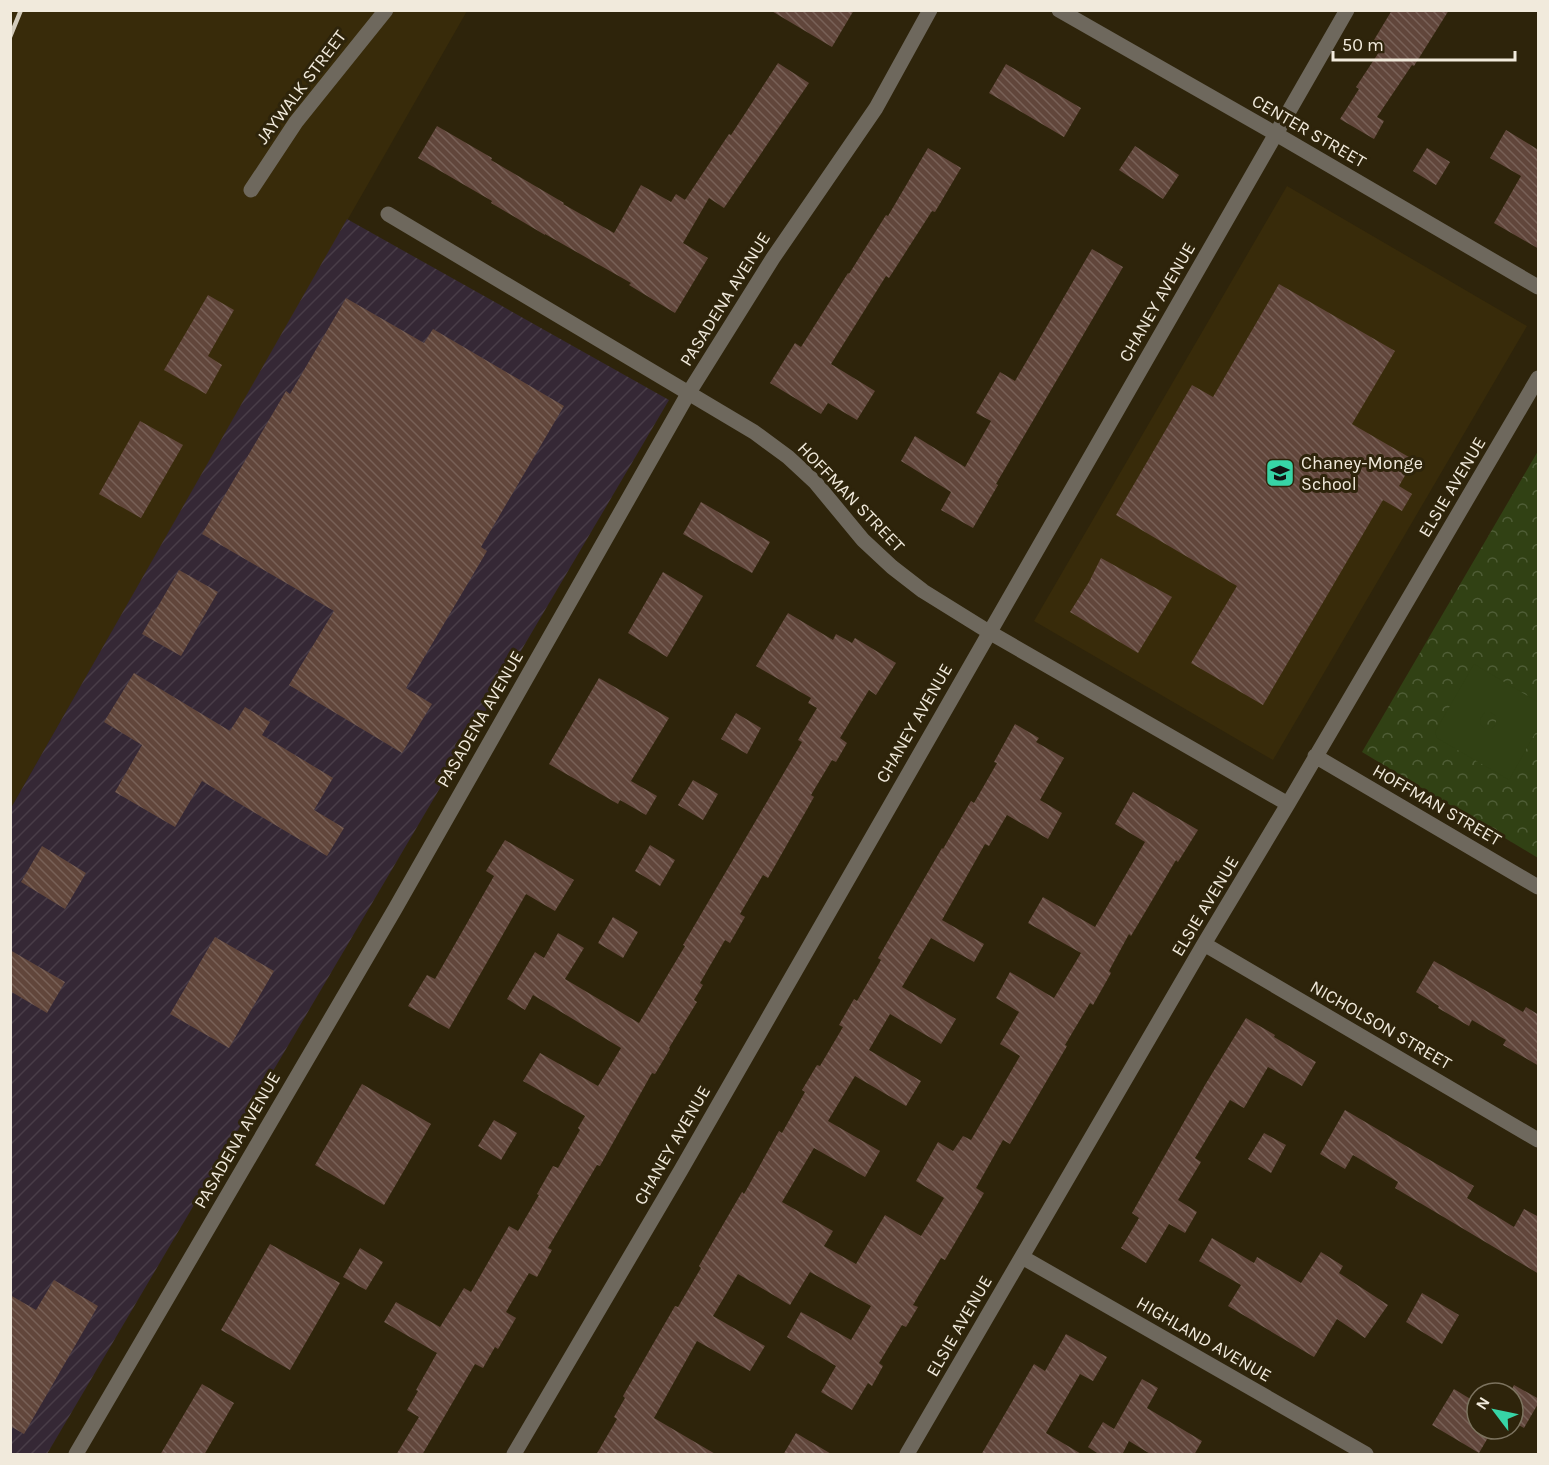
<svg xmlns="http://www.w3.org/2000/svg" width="1549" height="1465" viewBox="0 0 1549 1465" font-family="Karla,sans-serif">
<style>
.built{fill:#382b0a}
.industrial{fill:url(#industrial-furrows)}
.park{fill:url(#park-crowns)}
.pitch{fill:#314114;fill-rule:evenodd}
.building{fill:url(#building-back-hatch)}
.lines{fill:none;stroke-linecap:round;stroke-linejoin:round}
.minor{stroke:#6e685d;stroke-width:15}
.rail{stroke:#d3ccbc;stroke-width:4.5}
.labels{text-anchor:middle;stroke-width:6;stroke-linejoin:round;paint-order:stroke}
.street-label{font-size:18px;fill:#f1eadc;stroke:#2e240b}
.poi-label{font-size:18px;fill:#f1eadc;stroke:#2e240b;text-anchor:start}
</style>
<defs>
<pattern id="industrial-furrows" width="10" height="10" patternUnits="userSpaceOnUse" patternTransform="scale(1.5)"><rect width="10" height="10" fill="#352835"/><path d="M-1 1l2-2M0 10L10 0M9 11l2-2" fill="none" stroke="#493d48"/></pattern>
<pattern id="park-crowns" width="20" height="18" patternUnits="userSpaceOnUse" patternTransform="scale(1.5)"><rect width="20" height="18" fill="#314114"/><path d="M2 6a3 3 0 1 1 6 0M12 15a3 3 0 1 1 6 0" fill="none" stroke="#4f5d36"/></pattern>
<pattern id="building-back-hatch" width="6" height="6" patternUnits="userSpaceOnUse" patternTransform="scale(1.5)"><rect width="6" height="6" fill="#61463b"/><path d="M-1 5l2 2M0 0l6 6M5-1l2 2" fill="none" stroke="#786157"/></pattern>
</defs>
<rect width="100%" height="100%" fill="#2e240b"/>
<!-- built -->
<path class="built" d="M11,11h456l-456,797z
M1287,186l240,140 -254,434 -239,-139z"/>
<!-- industrial -->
<path class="industrial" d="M347,219l322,181 -622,1054h-36v-646z"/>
<!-- park -->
<path class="park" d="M1538,451v407l-176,-106z"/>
<!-- pitch -->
<path class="pitch" d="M1474,664l64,38v26l-29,52 -72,-42 -2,-6zM1485,712h5l6,4v9l-5,4h-6l-4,-4 -1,-6z"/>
<!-- building -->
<path class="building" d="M770,10h84l-22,37z
M1392,10h57l-35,56 -2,-1 -35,52 7,4 -10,18 -34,-20 19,-30 -3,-2 27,-41 -9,-6z
M778,63l31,20 -85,125 -15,-10 -26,45 25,15 -33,55 -46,-28 2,-2 -86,-49v1l-54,-32 1,-2 -74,-43 19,-32 55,32 -1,2 73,43 -1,1 51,29 27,-48 30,17 5,-8 9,6 44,-66 2,1z
M1006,64l75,44 -17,29 -75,-44z
M1506,130l31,19 2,-2v102l-45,-26 27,-47 -31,-18z
M1135,146l44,29 -16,24 -44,-29z
M928,148l33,20 -26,44 -3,-1 -43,67 -3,-2 -55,88 44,27 -18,29 -29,-17 -7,11 -51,-31 25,-40 6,4 47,-74 1,1 37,-59 2,1z
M1427,148l23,14 -14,23 -23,-14z
M1092,249l31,18 -127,217 2,1 -25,43 -32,-18 10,-18 -50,-31 14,-25 50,31 26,-46 -15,-8 24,-41 15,9z
M1279,284l116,67 -43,73 62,36 -15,26 13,8 -10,17 -19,-11 -120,205 -72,-42 46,-77 -121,-71 76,-130 21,12z
M208,295l26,15 -26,46 14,9 -16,29 -42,-24z
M346,298l78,45 9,-14 131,77 -83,141 6,4 -81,137 26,16 -30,49 -113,-68 45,-74 -132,-77 84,-143 4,3z
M140,421l43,24 -42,73 -42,-24z
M701,502l69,40 -18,31 -69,-39z
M1101,558l71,39 -34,56 -68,-41 19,-30z
M179,570l39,22 -37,64 -39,-22z
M663,572l40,24 -36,61 -39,-24z
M788,613l45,27 3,-6 16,9 3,-5 41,25 -20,32 -7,-5 -29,48 7,5 -11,19 -4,-2 -21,35 3,2 -46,81 -5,-3 -23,39 5,3 -15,26 -5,-3 -25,43 3,2 -9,15 3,2 -28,46 1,1 -15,25 -3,-1 -52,93 -3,-1 -49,83 4,2 -15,27 -8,-4 -23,39 10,6 -18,31 -3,-2 -12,21 -8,-4 -53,91h-26l23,-38 -12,-7 11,-19 -2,-1 21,-37 -53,-31 12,-20 44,25 24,-39 7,4 38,-66 9,5 21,-36 -2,-1 16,-28 5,2 22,-38 -2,-2 7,-12 -62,-35 17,-28 58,33 23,-38 -88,-53 -8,15 -18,-11 28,-47 9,6 14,-25 26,15 -19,31 74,44 46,-77 -2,-1 119,-203 -4,-2 19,-32 -9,-5 3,-5 -55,-32z
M134,673l96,58 15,-24 25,15 -8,13 71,43 -19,32 30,18 -17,28 -125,-75 -27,46 -60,-35 27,-47 -38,-23z
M599,678l70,40 -38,63 26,15 -11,19 -26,-15 -2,4 -69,-40z
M736,713l25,15 -14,26 -26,-15z
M1015,724l24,14 -3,4 28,16 -24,42 22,13 -14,26 -41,-24 -18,31 -4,-2 -43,76 42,24 -10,18 -43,-24 -29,49 54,32 -15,25 -51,-30 -21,36 52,31 -15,25 -51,-30 -27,45 52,30 -15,26 -51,-29 -32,54 51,29 -9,15 32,18 29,-49 36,21 23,-38 -28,-17 22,-39 15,9 10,-15 8,4 49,-84 -20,-12 19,-32 -23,-14 14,-26 44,26 27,-45 -53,-30 15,-26 52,30 50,-85 -30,-18 18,-32 65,38 -20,32 -2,-2 -45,76 -2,-2 -20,37 2,2 -18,32 -3,-2 -25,42 2,1 -57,98 -7,-4 -27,48 8,5 -39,67 -4,-2 -28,47 5,2 -12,20 -4,-2 -23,38 4,3 -11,20 -4,-3 -16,27 -31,-18 15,-26 -49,-29 14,-25 50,28 20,-34 -61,-34 -20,33 -52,-31 -25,42 52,30 -15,25 -53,-30 -43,77 63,37h-121l21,-36 -3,-2 11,-19 -2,-2 52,-90 3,1 23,-39 -2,-2 43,-74 2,2 35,-63 3,2 23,-41 -3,-2 15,-25 3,1 23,-39 -4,-2 15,-26 3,2 24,-41 -3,-2 64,-110 1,1 28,-48 3,2 23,-40 -3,-1z
M693,780l25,14 -15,26 -25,-15z
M505,840l69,40 -19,31 -29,-17 -77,135 -41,-23 19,-31 8,4 59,-103 -8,-5z
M650,845l25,15 -15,26 -25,-15z
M42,846l44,27 -21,36 -44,-27z
M613,917l25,15 -15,26 -25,-15z
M215,937l59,34 -45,77 -59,-34z
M10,950l55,32 -18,31 -37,-22z
M1434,961l89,51 3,-5 13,8v51l-36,-21 3,-5 -34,-20 -3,6 -31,-18 1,-2 -23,-14z
M1246,1018l29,17 -1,2 42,25 -14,24 -34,-19 -24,41 -14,-8 -35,58 6,4 -23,38 19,12 -12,21 -16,-9 -23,39 -25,-15 18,-30 -7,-5 73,-128z
M362,1084l69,40 -47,81 -69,-40z
M1345,1110l129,76 -7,12 47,29 10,-18 15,8v57l-144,-86 3,-6 -45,-27 -8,14 -25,-15z
M494,1120l23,13 -16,27 -23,-14z
M1264,1133l22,12 -15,28 -23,-14z
M1212,1238l42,25 3,-6 44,26 20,-31 22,14 -4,7 49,32 -23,33 -28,-19 -23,38 -86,-51 13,-21 -42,-24z
M270,1244l70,39 -50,87 -69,-40z
M360,1248l23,14 -17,28 -23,-13z
M54,1280l44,26 -74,128 -14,-8v-131l26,15z
M1422,1293l37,22 -17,29 -36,-22z
M1066,1334l41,23 -14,24 -13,-7 -34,59 37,22h-102l53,-91 11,7z
M1142,1379l16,9 -11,20 55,33 -8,14h-42l-23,-14 -7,14h-22l-12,-8 15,-25 11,7z
M202,1384l32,19 -30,52h-44z
M1514,1385l25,14v3l-15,26 -11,-6v-29h-3z
M1454,1389l23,14v26h16l-14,24 -47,-28z
M796,1433l37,22h-50z"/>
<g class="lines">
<!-- minor -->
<path class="minor" d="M1059,10l217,124 262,153
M251,190l45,-68 90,-112
M388,214l366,218 34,25 27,25 48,58 29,27 31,24 66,41 299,172
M1315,756l223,131
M1204,944l334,196
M1022,1257l344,197
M76,1454l319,-545 293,-515 85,-136 103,-150 54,-98
M514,1454l167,-284 666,-1160
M907,1454l297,-510 84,-140 250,-426"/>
<!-- rail -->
<path class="rail" d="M10,37l11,-27"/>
</g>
<!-- icons -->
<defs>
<g id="school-square" transform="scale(1.5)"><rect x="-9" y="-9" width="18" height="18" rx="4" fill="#37d4a6" stroke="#2e240b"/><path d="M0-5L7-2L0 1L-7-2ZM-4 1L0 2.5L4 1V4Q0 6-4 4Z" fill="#111"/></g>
</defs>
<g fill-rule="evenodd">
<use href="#school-square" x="1280" y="473"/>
</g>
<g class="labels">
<!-- street labels -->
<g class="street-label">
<text transform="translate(301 87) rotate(-53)" y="6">JAYWALK STREET</text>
<text transform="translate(1309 131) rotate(30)" y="6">CENTER STREET</text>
<text transform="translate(725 299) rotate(-58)" y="6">PASADENA AVENUE</text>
<text transform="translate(1157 302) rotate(-60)" y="6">CHANEY AVENUE</text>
<text transform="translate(1452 487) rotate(-59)" y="6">ELSIE AVENUE</text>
<text transform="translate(851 497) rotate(46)" y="6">HOFFMAN STREET</text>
<text transform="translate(480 719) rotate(-60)" y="6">PASADENA AVENUE</text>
<text transform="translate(914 723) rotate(-60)" y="6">CHANEY AVENUE</text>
<text transform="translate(1437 805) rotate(30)" y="6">HOFFMAN STREET</text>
<text transform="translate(1205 906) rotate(-59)" y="6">ELSIE AVENUE</text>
<text transform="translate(1381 1025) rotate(30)" y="6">NICHOLSON STREET</text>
<text transform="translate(237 1140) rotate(-60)" y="6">PASADENA AVENUE</text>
<text transform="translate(672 1145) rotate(-60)" y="6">CHANEY AVENUE</text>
<text transform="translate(959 1326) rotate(-60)" y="6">ELSIE AVENUE</text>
<text transform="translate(1204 1339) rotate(30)" y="6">HIGHLAND AVENUE</text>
</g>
<!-- poi labels -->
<g class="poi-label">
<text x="1301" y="469">Chaney-Monge<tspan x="1301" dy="21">School</tspan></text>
</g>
</g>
<!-- border -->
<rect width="1549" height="1465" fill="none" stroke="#f1eadc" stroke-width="24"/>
<!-- north arrow -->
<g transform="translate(1495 1411) rotate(302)"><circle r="28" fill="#2e240b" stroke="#7c735f" stroke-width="1.5"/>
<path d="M0-4.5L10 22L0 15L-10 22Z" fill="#37d4a6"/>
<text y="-9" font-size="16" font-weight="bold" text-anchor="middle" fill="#f1eadc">N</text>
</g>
<!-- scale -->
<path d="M1333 51v9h182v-9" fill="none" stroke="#f1eadc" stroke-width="3"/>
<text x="1342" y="51" font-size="18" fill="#f1eadc" stroke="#2e240b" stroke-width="4.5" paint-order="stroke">50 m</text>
</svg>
